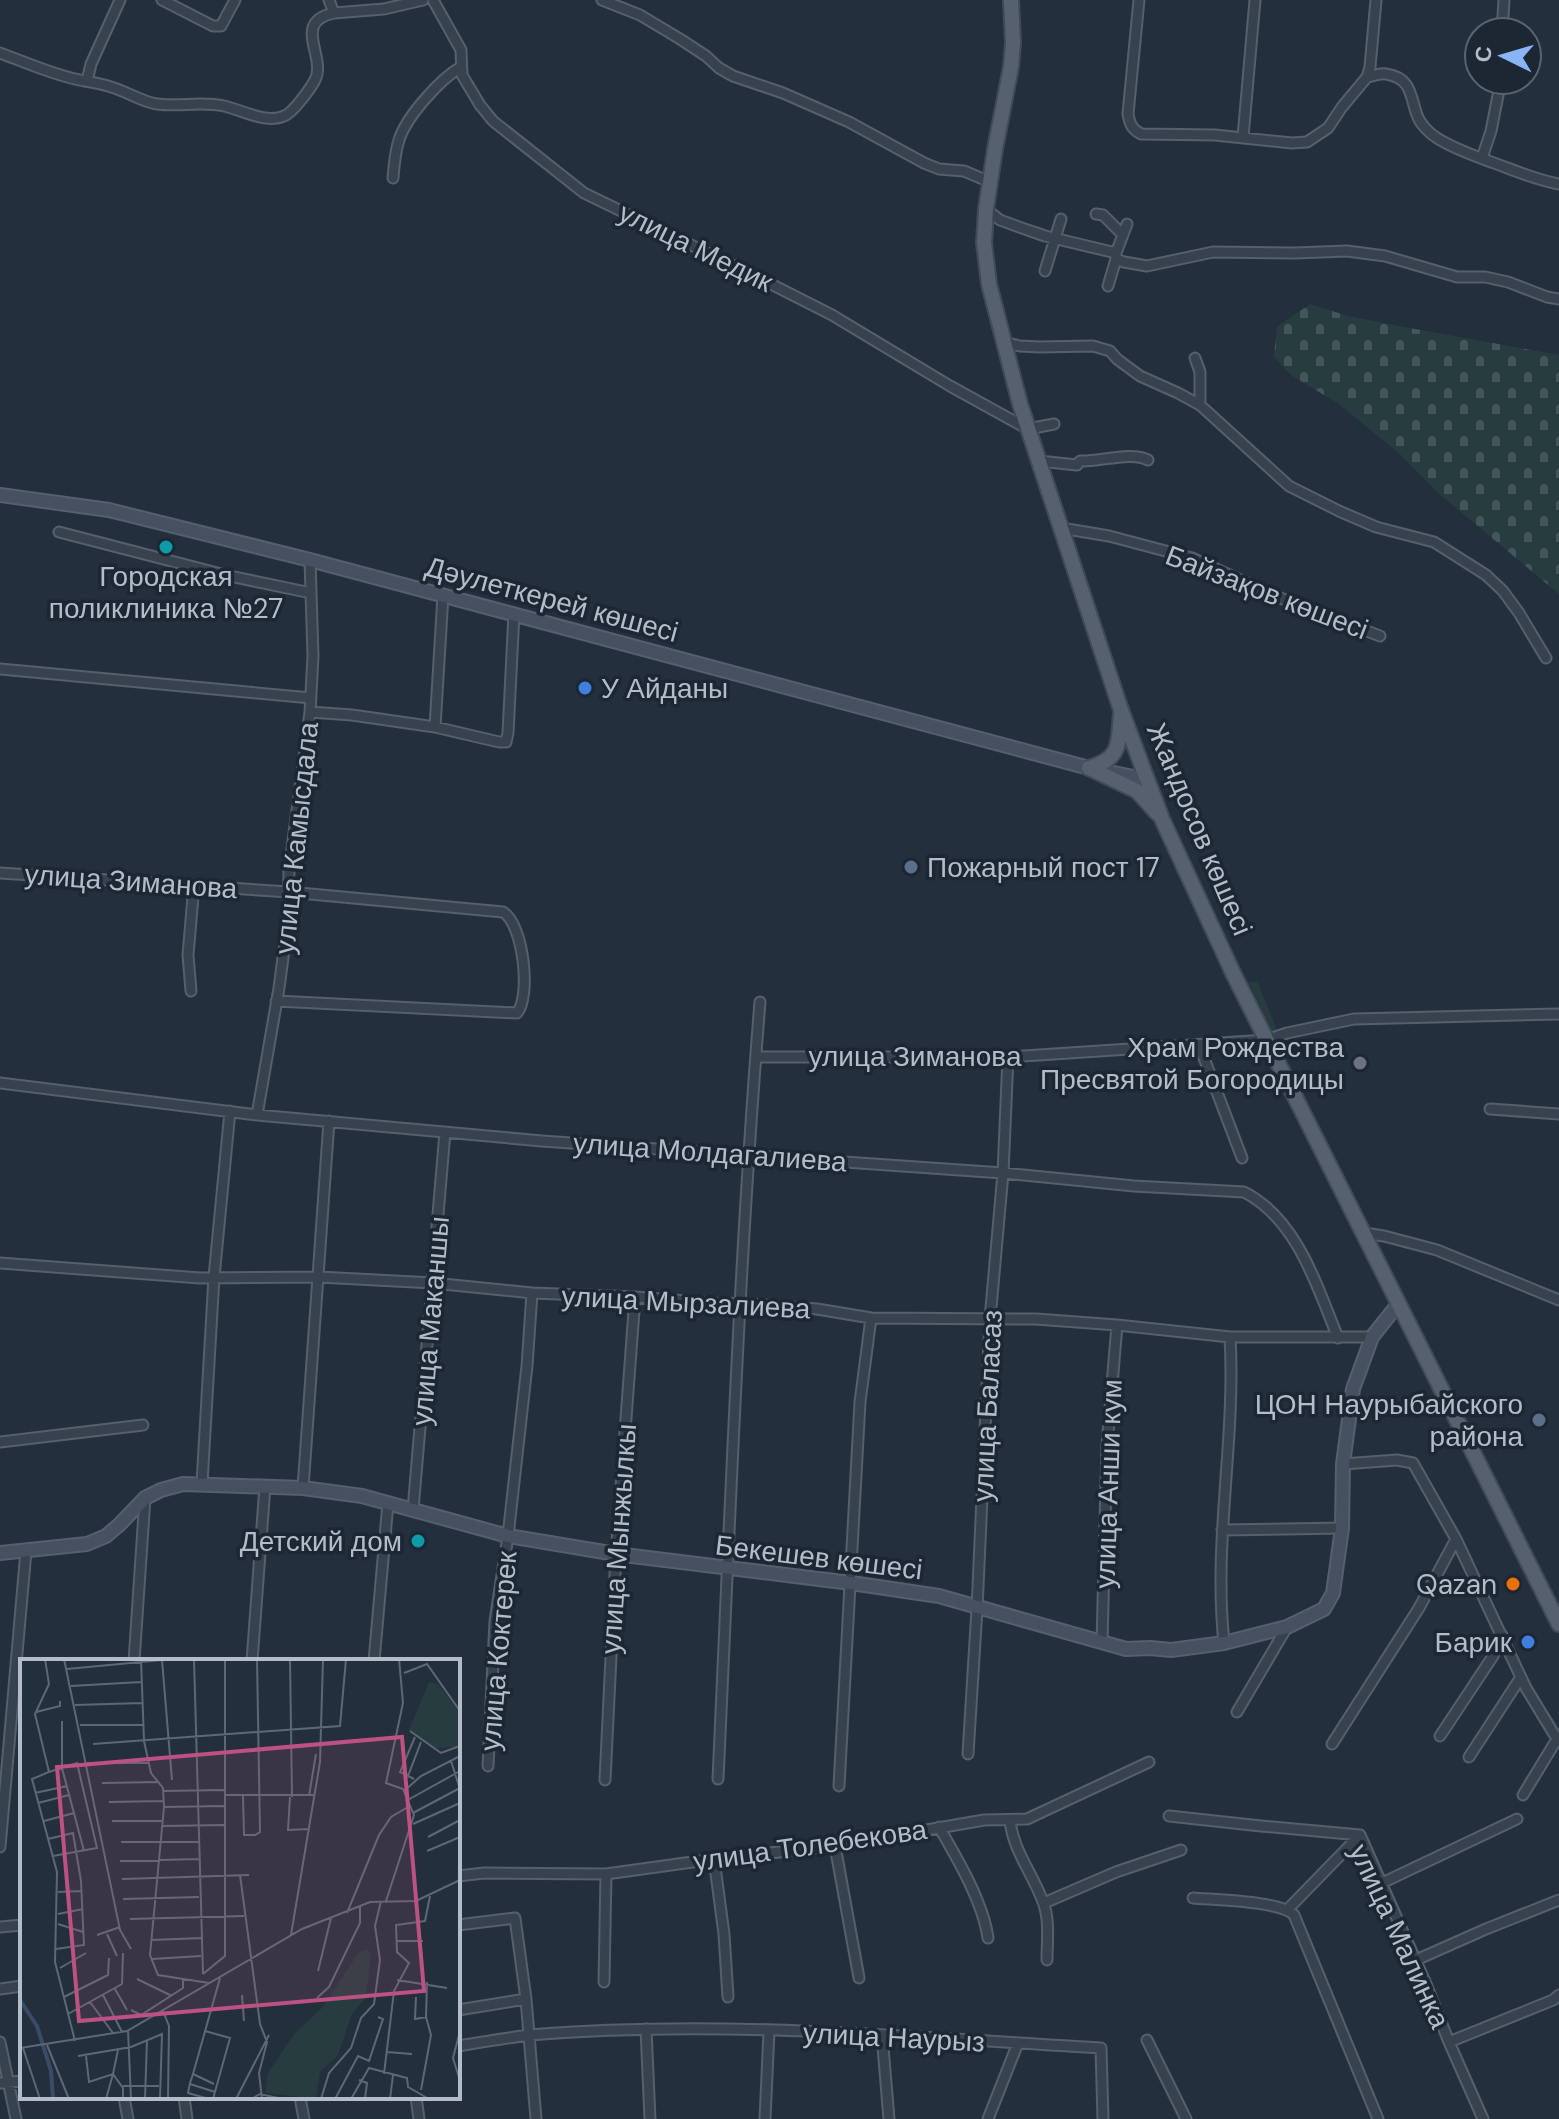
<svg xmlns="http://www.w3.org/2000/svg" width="1559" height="2119" viewBox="0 0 1559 2119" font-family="'DM Sans',sans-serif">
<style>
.grass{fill:#263c3f}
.cemetery{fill:url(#cemetery-stones)}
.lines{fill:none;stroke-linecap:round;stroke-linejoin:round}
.street-casing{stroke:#565f6c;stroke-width:13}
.secondary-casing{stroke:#565f6c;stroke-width:16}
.primary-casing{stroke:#414a57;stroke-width:18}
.street{stroke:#38414e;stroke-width:9}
.secondary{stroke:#465061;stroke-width:12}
.primary{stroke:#56606e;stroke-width:14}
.culture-dot{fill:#0f9aa8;stroke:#1d2633;stroke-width:3}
.shop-dot{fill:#3f7fe0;stroke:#1d2633;stroke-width:3}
.service-dot{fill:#5c6f8a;stroke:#1d2633;stroke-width:3}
.worship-dot{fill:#6b7280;stroke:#1d2633;stroke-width:3}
.food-dot{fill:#e8710a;stroke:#1d2633;stroke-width:3}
.labels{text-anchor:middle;stroke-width:7;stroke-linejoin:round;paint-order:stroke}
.street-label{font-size:28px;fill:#b4bcc9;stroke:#1d2633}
.poi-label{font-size:28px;fill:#b4bcc9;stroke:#1d2633;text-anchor:end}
.inset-river{fill:none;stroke:#394c67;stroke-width:4}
.inset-road{fill:none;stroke:#5e6776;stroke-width:2}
.view{fill:#bd5182;fill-opacity:0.15;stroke:#bd5182;stroke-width:4}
.inset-edge{fill:none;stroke:#b4bcc9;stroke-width:4}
</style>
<defs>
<pattern id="cemetery-stones" width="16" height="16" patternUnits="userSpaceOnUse" patternTransform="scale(2)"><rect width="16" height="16" fill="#263c3f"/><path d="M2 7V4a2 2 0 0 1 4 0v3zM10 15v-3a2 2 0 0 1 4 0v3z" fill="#435659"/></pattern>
</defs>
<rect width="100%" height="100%" fill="#242f3e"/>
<!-- grass -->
<path class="grass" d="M1248,981l10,2 20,50h-5z"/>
<!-- cemetery -->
<path class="cemetery" d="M1310,304l38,12 56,11 155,28v239l-122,-102 -36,-37 -62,-51 -48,-29 -17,-18 3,-30z"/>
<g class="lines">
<!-- street casing -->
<g class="street-casing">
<path id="street" d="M162,0l51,26h8l14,-26
M329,0l5,13
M433,0l28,50 1,25 18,30 13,16 91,72 175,85 73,37 118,71 78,43 26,-5
M602,0l38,15 40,24 26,17 13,12 14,8 50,17 66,29 75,41 15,6 25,2 26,11
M1139,0l-11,114c2,11 4,15 13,20l74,1 77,8 15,-1 21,-14 14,-21 25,-30c6,-1 13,-4 19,-3 26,4 24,22 31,41 3,9 12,18 20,23 17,11 38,18 57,25 22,8 42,17 65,21
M1502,32l2,-32
M0,53c25,9 49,20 75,26 12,3 25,4 36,8 15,4 31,15 46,17 22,3 45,-3 67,2 18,4 42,18 60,10 9,-3 26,-27 31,-36 12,-23 -24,-58 19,-67l50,-4 39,-9
M1367,77l3,-10 6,-67
M87,81l4,-17 29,-64
M1243,137l12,-137
M1482,158l9,-27 10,-51
M393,178c1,-13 2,-26 6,-38 7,-23 41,-61 62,-73
M986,209l14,11 19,7 26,9 71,17v6l8,3 23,4 66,-14 82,1 52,-2 38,5 72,21h28l23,5 39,15 12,2
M1096,214l7,1 20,20
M1116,253l11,-29
M1045,271l16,-52
M1108,286l8,-27
M1003,342l17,4 20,1 53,-1 17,5 7,8 23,17 38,17 22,12 89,81 50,25 37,16 58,15 52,33 17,16 16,22 27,45
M1195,358l5,14v33
M1039,461l38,4 3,-4c19,1 52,-10 68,-1
M1061,528l48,8 83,22 86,39 102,39
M59,532l166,43 86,18
M0,669l311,29
M310,712l42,3 83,12 64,15h7l2,-9 6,-120
M435,727l8,-132
M0,873l289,19 214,20c21,13 28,85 14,101l-241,-12
M191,991l-3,-36 6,-70
M1199,1045l43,113
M756,1057h252l258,-17 21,-7 67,-14 205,-5
M0,1083l257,32 285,26 461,32 131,13 110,6c53,27 73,94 94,146
M1490,1109l69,5
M257,1115l22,-127 9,-68 1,-49 21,-159 3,-56 -3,-96
M1364,1233l20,3 53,14 122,50
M0,1263l200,15 119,-1 114,6 99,10 103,4 90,7 14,-1 78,6 54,9 165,1 81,6 113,12h142
M0,1442l143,-17
M1343,1464l54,-4 16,3 43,76 70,149 31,51 -34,56
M202,1483l12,-206 16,-166
M303,1488l26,-367
M413,1510l32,-378
M1222,1530l120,-2
M1102,1643l5,-198 10,-120
M1224,1643c-11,-102 12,-204 6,-306
M134,1661l11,-163
M252,1661l13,-175
M374,1661l14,-158
M1237,1712l50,-85
M1440,1736l53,-80 9,-21
M1332,1744l87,-136 37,-69
M968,1754l9,-145 13,-290 13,-146 5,-116
M1469,1757l52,-80
M488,1766l7,-145 13,-85 19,-170 5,-73
M718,1779c12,-259 21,-518 42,-777
M605,1780l11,-226 19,-257
M839,1786l21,-384 11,-84
M1169,1816l92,10 99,9 66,149 23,58 34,77
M1010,1820c3,31 23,54 33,82 7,18 4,39 4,58
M939,1827c18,31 44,75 49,111
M835,1846l24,132
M0,1847l26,-296
M714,1859l10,75 4,63
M458,1876l26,-3 122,1 108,-15 121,-13 149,-26 43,-1 122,-57
M1382,1883l135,-64
M1193,1898c22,2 88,3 101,17l84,204
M1044,1903l72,-31 65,-22
M1288,1909l72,-74
M458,1925l57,-7 11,81 10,120
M0,1927l22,-2
M1416,1960l70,-31 73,-29
M604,1982l2,-108
M0,1989l22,-3
M458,2010l68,-11
M646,2029l4,90
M882,2035l7,84
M1147,2040l39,79
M0,2042l16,77
M1449,2042l104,-42 6,-5
M458,2046c24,-4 48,-8 72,-11 190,-16 381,2 571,13l2,71
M0,2083l22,-2
M124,2097l4,22
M184,2097l3,22
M300,2097l4,22
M416,2097l3,22
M765,2119l4,-88
M988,2119l30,-76"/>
</g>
<!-- secondary casing -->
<g class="secondary-casing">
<path id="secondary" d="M0,495l109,15 201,50 779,208 59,12
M0,1553l87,-9 19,-8 13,-11 26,-27 16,-8 22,-6 120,4 59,8 146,40 108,18 235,29 88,13 187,53 24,-1 21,2 53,-7 63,-16 37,-18 9,-16 9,-65 1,-64 10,-75 19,-52 27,-34"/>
</g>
<!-- primary casing -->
<g class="primary-casing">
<path id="primary" d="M1011,0l2,43 -2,24 -16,82 -9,60 -2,34 5,41 31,120 101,306 41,109 71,154 326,651
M1089,768l48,23 20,22
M1089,768c33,-10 29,-24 32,-54"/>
</g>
<!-- street -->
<use href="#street" class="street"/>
<!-- secondary -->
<use href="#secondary" class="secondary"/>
<!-- primary -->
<use href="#primary" class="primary"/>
</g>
<!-- markers -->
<g class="culture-dot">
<circle cx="166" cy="547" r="8"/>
<circle cx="418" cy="1541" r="8"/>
</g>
<g class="shop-dot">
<circle cx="585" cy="688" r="8"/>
<circle cx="1528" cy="1642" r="8"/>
</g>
<g class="service-dot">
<circle cx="911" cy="867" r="8"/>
<circle cx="1539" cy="1420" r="8"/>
</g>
<circle class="worship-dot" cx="1360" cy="1063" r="8"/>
<circle class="food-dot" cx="1513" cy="1584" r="8"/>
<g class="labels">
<!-- street labels -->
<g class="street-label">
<text transform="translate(696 247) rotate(26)" y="10">улица Медик</text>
<text transform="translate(1267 592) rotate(21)" y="10">Байзақов көшесі</text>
<text transform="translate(552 599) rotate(15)" y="10">Дәулеткерей көшесі</text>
<text transform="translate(1200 829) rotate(67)" y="10">Жандосов көшесі</text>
<text transform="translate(296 838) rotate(-84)" y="10">улица Камысдала</text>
<text transform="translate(131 881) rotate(4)" y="10">улица Зиманова</text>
<text x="915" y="1066">улица Зиманова</text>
<text transform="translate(710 1152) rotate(4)" y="10">улица Молдагалиева</text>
<text transform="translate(686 1302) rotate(3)" y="10">улица Мырзалиева</text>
<text transform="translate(430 1321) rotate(-85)" y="10">улица Маканшы</text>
<text transform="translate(987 1406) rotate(-87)" y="10">улица Баласаз</text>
<text transform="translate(1108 1484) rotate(-88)" y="10">улица Анши кум</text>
<text transform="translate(618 1539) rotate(-86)" y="10">улица Мынжылкы</text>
<text transform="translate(819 1557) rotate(7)" y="10">Бекешев көшесі</text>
<text transform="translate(498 1651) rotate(-85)" y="10">улица Коктерек</text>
<text transform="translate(810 1845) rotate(-8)" y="10">улица Толебекова</text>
<text transform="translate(1400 1936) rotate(65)" y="10">улица Малинка</text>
<text transform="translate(894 2037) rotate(3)" y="10">улица Наурыз</text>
</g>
<!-- poi labels -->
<g class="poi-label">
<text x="166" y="586" text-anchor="middle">Городская<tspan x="166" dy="32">поликлиника №27</tspan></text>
<text x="601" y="698" text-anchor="start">У Айданы</text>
<text x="927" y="877" text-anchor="start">Пожарный пост 17</text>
<text x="1344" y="1057">Храм Рождества<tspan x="1344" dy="32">Пресвятой Богородицы</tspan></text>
<text x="1523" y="1414">ЦОН Наурыбайского<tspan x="1523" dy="32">района</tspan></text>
<text x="402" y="1551">Детский дом</text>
<text x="1497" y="1594">Qazan</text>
<text x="1512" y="1652">Барик</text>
</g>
</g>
<!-- overview -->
<g transform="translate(20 1659)">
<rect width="440" height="440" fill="#242f3e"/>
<path d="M409,23l9,2 22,29v34l-26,1 -25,-18z" fill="#263c3f"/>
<path d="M347,290l4,5 -5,43 -14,17 -14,41 -18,17 -4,27 -51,-6 3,-20 26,-39 28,-26 37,-56z" fill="#263c3f"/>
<path class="inset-river" d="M0,341l17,26 14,45 2,28"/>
<path class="inset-road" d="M25,0l4,25 -14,30 14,58 -17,7 25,93 -2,90 20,79M44,0l56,271 11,19M121,0l3,82 7,32 12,15 1,19 -14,148 8,20 51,8M174,0l9,315M270,0l2,138M142,1l10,120M47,10l95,-9M384,14l23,-9 33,47M51,27l70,-4M55,46l67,-2M16,53l24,-6v-5M42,62v47l22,83M60,66h63M390,72l31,22 19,-7M73,85l247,-18 6,-67M431,102l9,28M67,104h62M29,113l28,-9 20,85 -44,8M388,117l13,-34M394,120l-14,-7 15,-35M82,124l57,-1M143,132l61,-1M384,132l17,-15 39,-20M15,134l32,-7M204,136h91M223,137l1,39h11l5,-3 -3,-173M289,137l7,-42M270,138l-2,33 21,-1M386,142l54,-30M89,143l54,-1M18,144l31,-8M144,148l60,-1M393,154l47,-25M24,162l30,-8M92,162h50M393,165l47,-21M142,167l62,-1M408,178l32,-17M28,180l25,-6 8,48 3,64 -28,4M101,183h78M407,192l33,-14M100,202l79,-2M220,216l20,149 7,18 -8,31 3,26M102,220l127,-4M38,233l24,-1M103,240l76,-2M366,242l28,-86 -11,-26 -17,-6 17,-80 -4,-44M327,254l32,-78 12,-18 17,-10M38,255l25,-5M110,260l114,-3M38,265l25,8M87,275l10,22M77,276l23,-8M271,276l29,-173 3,-103M131,281l51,-2M377,282h26M132,300l49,-3M40,309l26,-15M298,312l13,-53M183,315l22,-18v-297M117,320l35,17M377,321l50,8M95,330l12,21M83,336l19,37M222,336l2,26M44,338l44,-22 1,-17M396,338l-1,22 11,-2 5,18 -10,55M297,339l12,-11 31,-64v-17M70,343l23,31M111,351l10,5 42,-27v-9M143,352l6,15 -1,73M48,355l54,-30 1,-31M406,358l1,-35M108,371l3,69M185,372l25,7 -17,61M27,386l22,54M0,389l107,-17 175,-102 68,-27 46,-1 44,-21M3,389l17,51M98,391l-5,24 10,14v11M367,393l25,2M58,397l53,-9 31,-13 -2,65M66,397l3,26 24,-8 -7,25M173,415l27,-96M364,415l10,-83 15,-28 -12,-11 -1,-27 29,-4 5,-25M339,421l8,3 -2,16M440,422l-7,-23 7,-27M170,425l25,8M103,427h36M233,439l7,-4 23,5M125,440l2,-59M189,440l-21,-6 2,-10 3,-9 21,10M216,440l33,-64M301,440l8,-26 22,-25 10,-30 13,-14 6,-44 -5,-34 6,-25M315,440l23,-43 11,5 14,-42 -5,-2M331,440l18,-31 38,10 1,9 21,12M370,440l3,-24"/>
<path class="view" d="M382,78l22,254 -345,30 -22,-254z"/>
<rect width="440" height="440" class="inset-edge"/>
</g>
<!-- north arrow -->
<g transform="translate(1503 56) rotate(275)"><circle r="38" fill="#1d2633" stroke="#59626f" stroke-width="2"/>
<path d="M0-6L14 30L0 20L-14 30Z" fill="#8ab4f8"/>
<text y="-12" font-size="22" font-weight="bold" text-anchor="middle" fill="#b4bcc9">С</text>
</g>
</svg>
